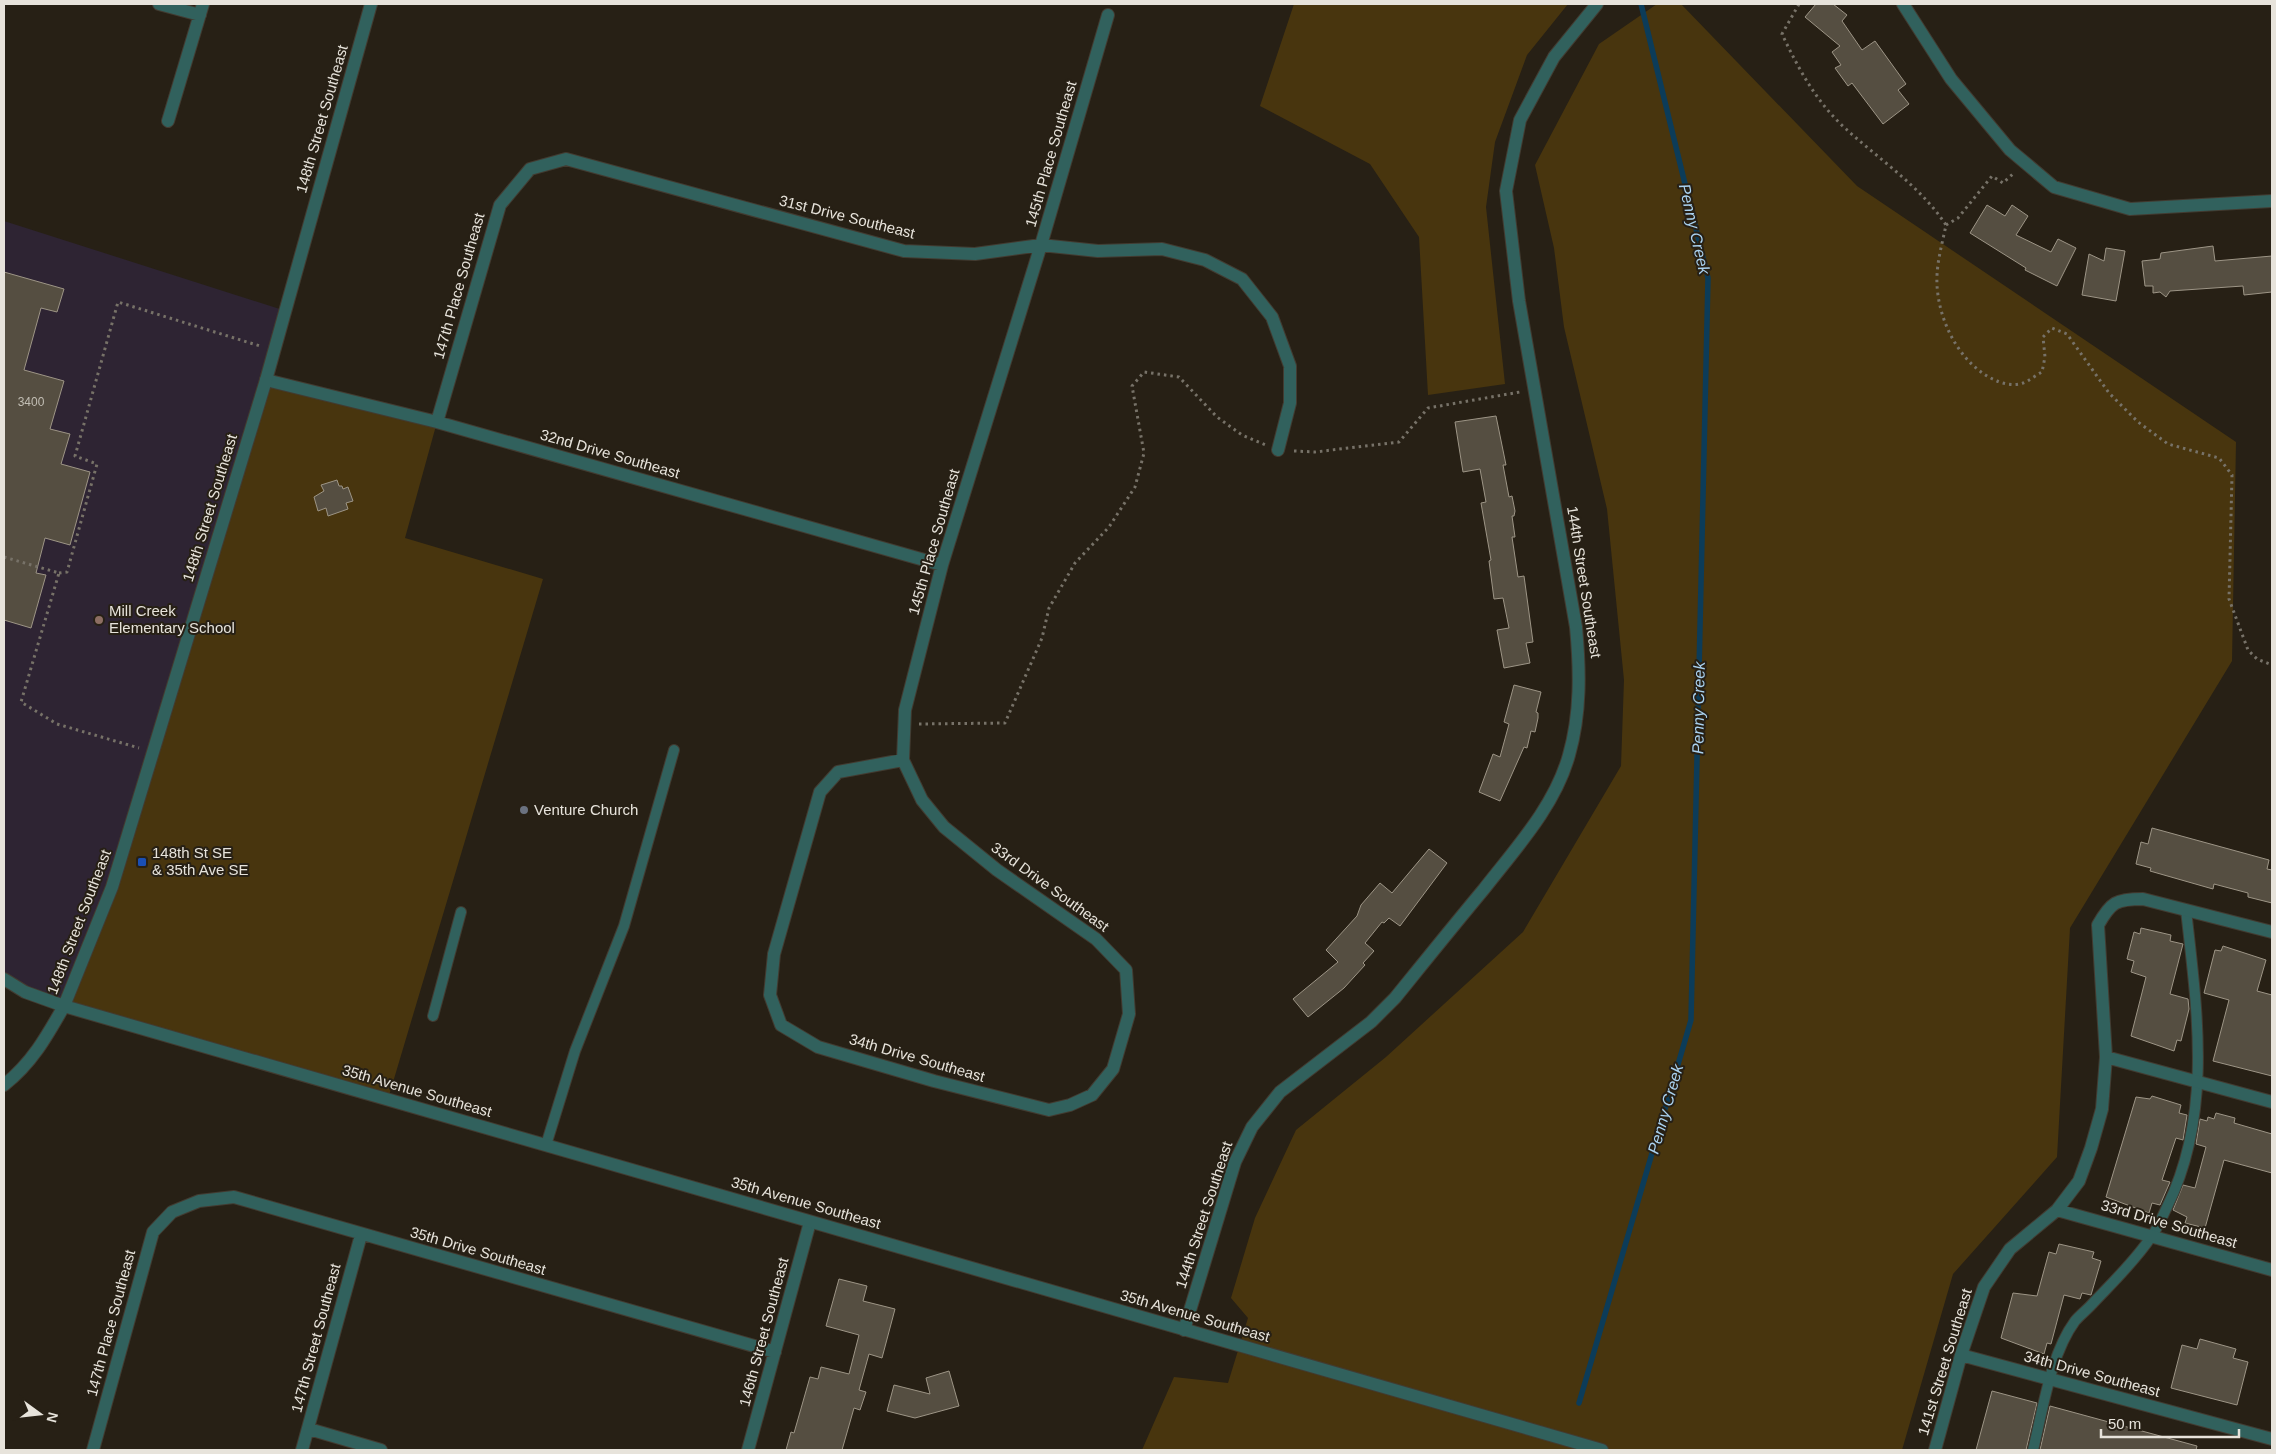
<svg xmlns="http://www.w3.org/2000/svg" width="2276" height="1454" viewBox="0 0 2276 1454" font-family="Helvetica,sans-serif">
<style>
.education{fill:#2e2433}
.green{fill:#48350e}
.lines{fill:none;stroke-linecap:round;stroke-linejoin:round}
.stream{stroke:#0c3c59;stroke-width:5.5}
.building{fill:#554e41;stroke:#9d9586}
.service-casing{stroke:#423b31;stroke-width:12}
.minor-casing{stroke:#423b31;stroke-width:14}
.tertiary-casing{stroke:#423b31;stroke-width:14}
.path{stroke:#777268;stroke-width:3;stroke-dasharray:2.5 4;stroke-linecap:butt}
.service{stroke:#31615d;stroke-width:10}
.minor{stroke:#31615d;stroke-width:12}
.tertiary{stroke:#31615d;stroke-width:12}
.education-dot{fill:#8d6e63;stroke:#272015;stroke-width:2}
.worship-dot{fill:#6b7280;stroke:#272015;stroke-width:2}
.transit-dot{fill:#1a4fb4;stroke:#272015;stroke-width:2}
.labels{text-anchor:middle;stroke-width:4;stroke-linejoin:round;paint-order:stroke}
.number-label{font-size:12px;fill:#c2beb4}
.street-label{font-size:15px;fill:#e7e3db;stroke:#272015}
.poi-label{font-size:15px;fill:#e7e3db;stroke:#272015;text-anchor:start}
.water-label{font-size:16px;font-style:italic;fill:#aad2f0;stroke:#272015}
</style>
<rect width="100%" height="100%" fill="#272015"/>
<!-- education -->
<path class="education" d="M4,221l282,90 -174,576 -48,119 -60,-27z"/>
<!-- green -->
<path class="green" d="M1294,4h274l-41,51 -32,87 -9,65 19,177 -77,11 -9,-158 -49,-73 -110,-58z
M1657,4h24l176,182 379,256 -4,219 -162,267 -13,229 -104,117 -51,176h-760l32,-73 54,6 20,-65 -17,-20 24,-80 41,-88 90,-73 137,-125 98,-166 3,-86 -17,-171 -43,-182 -10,-79 -19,-83 64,-121z
M266,380l171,42 -32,116 138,41 -155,520 -324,-93 48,-119z"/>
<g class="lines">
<!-- stream -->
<path class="stream" d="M1579,1403l112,-383 17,-742 -67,-274"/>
</g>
<!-- building -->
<path class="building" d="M1816,4h17l14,11 -5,6 20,29 13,-9 31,43 -8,6 11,14 -26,20 -31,-41 -4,3 -13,-18 6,-3 -9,-13 8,-6 -35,-29z
M1987,205l18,11 7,-11 16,11 -12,19 35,17 7,-13 18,9 -19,38 -32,-16 1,-2 -56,-35z
M2213,246l2,15 57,-5v36l-28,3 -1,-9 -73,5 -4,6 -6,-5 -7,1v-7h-8l-3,-25 18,-2 1,-6z
M2106,248l19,3 -9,50 -34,-6 7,-41 15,7z
M4,272l60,17 -7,23 -16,-4 -17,62 40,11 -14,48 20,5 -9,30 29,8 -20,73 -25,-7 -9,35 10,2 -15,53 -27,-8z
M1496,416l10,49h-3l6,32 3,-1 3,15 -1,5h-2l3,21h-3l6,40 6,-1 9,66 -7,1 4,20 -26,5 -7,-38 12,-2 -6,-30 -9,1 -5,-38 2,-1 -10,-57 5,-1 -6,-33 -17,3 -8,-50z
M337,480l2,6h3l1,3 5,-2 5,14 -7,2 2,6 -20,7 -2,-8 -8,3 -4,-14 10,-6 -3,-6z
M1514,685l27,7 -5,20 2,1v5l-3,14 -4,-1 -4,17 -3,-1 -24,54 -21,-9 14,-38 7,3 9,-33 -5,-2z
M2152,828l117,32 -2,9 5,1v33l-24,-6v-4l-34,-9 -1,5 -63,-18 1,-3 -15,-4 5,-22 7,2z
M1429,849l18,14 -47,63 -11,-8 -5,5 -2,-1 -17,21 9,8 -11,12 2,2 -21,23 -36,29 -15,-18 45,-37 -12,-12 31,-34 4,-11 19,-22 12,10z
M2141,928l30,7 -1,6 13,3 -13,50 18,5 1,10 -8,32 -4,-1 -3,11 -43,-15 15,-59 -15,-5 3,-11 -7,-2 7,-27 6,2z
M2223,946l43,14 -9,31 15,4v81l-59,-15 16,-61 -25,-7 11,-43 6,1z
M2152,1096l29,9 -2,8 8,2 -4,25 -7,-2 -14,42 8,2 -10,23 -8,-2 -3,10 -43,-16 30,-100 14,2z
M2216,1113l19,5 -1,5 38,11v39l-48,-13 -19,68 -20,-5 2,-6 -14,-7 10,-25 12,3 11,-41 -10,-3 4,-25 7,2 1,-4 6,2z
M2059,1244l35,8 -2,6 9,3 -10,34 -9,-2 -2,6 -16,-4 -13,49 -4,-1 -3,11 -43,-16 12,-45 24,3 12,-44 7,2z
M839,1279l28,7 -4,15 32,8 -13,49 -13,-4 -10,36 7,2 -6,18 -6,-2 -12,42h-56l5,-18 3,1 16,-56 8,2 3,-12 28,7 10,-39 -33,-9z
M2200,1339l36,10 -3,9 15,4 -11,43 -66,-17 11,-43 15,4z
M949,1371l10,35 -44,12 -28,-7 7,-26 36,9 -4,-16z
M1992,1391l45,12 -11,47h-50z
M2050,1406l147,40 -1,4h-156z"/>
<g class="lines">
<!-- service casing -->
<g class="service-casing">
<path id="service" d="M433,1016l28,-104
M546,1145l29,-94 49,-125 50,-176
M2033,1450c10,-40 17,-95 42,-129 5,-6 13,-12 19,-19 19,-20 41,-41 57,-65 7,-9 11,-20 16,-30 46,-93 30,-198 19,-297"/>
</g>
<!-- minor casing -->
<g class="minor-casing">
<path id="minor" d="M159,4l41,11
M1903,4l48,75 59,71 44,37 76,22 142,-8
M168,121l35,-117
M266,380l171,42 505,143
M437,422l63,-217 30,-36 36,-10 338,92 71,3 66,-9 57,6 64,-2 43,11 37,19 30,38 18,49v37l-12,47
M903,760l19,40 22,27 53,43 99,69 30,31 3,44 -16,55 -21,26 -22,10 -21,5 -115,-29 -116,-34 -37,-22 -11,-30 4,-41 46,-162 18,-20 65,-12 2,-50 37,-145 99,-320 67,-230
M2106,1057l166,45
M4,1085c28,-22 43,-49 60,-79
M2057,1210l215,60
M1184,1330l51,-168 17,-35 28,-35 91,-70 24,-24c30,-37 59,-73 89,-109 32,-41 71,-83 85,-134 12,-42 11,-85 7,-128l-57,-326 -13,-110 14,-71 34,-63 43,-53
M1961,1355l311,84
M309,1429l72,21
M93,1450l60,-218 19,-20 27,-11 35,-4 541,155
M302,1450l59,-215
M748,1450l62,-228
M1935,1450l26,-95 23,-68 26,-38 47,-39 22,-29 12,-33 11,-39 4,-52 -8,-132c13,-23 18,-26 45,-26l129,33"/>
</g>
<!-- tertiary casing -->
<g class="tertiary-casing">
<path id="tertiary" d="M4,979l21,13 39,14 1538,444
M64,1006l48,-119 154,-507 105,-376"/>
</g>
<!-- path -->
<path class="path" d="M1799,4l-17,30c17,36 35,69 64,95 34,31 75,58 100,96 -4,20 -10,39 -9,60 2,38 24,81 60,96 7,3 17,5 26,2 6,-2 13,-8 19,-11l3,-15 -2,-20 9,-9 15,6 42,59 29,29 30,22 51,14 13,17 -3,124 19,51 9,9 15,6
M1946,225l12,-7 34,-42 11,7 12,-11
M1294,451l21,1 84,-10 29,-34 92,-16
M4,557l55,16 -38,129 36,22 82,24
M59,573l8,-1 30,-108 -22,-8 43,-154 142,44
M919,724l86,-1 37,-85 7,-30 26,-45 34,-36 26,-40 9,-34 -12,-67 12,-14 35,5 38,40 25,18 24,10"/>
<!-- service -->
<use href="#service" class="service"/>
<!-- minor -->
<use href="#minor" class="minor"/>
<!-- tertiary -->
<use href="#tertiary" class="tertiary"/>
</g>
<!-- markers -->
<circle class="education-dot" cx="99" cy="620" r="5"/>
<circle class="worship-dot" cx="524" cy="810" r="5"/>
<rect class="transit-dot" x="137" y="857" width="10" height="10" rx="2.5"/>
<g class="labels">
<!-- number labels -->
<g class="number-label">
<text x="31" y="406">3400</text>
</g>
<!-- street labels -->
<g class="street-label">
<text transform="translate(322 119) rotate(-74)" y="5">148th Street Southeast</text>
<text transform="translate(1051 154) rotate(-74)" y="5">145th Place Southeast</text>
<text transform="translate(847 217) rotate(14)" y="5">31st Drive Southeast</text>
<text transform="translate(459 286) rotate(-74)" y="5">147th Place Southeast</text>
<text transform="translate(610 454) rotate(16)" y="5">32nd Drive Southeast</text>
<text transform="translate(210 508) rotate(-73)" y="5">148th Street Southeast</text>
<text transform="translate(934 542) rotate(-74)" y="5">145th Place Southeast</text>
<text transform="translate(1584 582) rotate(81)" y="5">144th Street Southeast</text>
<text transform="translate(1050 887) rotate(36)" y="5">33rd Drive Southeast</text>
<text transform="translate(79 922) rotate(-69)" y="5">148th Street Southeast</text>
<text transform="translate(917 1058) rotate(16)" y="5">34th Drive Southeast</text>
<text transform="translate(417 1091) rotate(16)" y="5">35th Avenue Southeast</text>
<text transform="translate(806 1203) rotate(16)" y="5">35th Avenue Southeast</text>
<text transform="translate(1204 1215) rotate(-72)" y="5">144th Street Southeast</text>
<text transform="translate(2169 1224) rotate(16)" y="5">33rd Drive Southeast</text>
<text transform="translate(478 1251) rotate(16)" y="5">35th Drive Southeast</text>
<text transform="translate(1195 1316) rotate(16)" y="5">35th Avenue Southeast</text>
<text transform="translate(111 1323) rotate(-75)" y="5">147th Place Southeast</text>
<text transform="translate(764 1332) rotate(-75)" y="5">146th Street Southeast</text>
<text transform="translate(316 1338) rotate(-75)" y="5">147th Street Southeast</text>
<text transform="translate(1945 1362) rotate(-73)" y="5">141st Street Southeast</text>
<text transform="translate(2092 1374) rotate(15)" y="5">34th Drive Southeast</text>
</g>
<!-- poi labels -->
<g class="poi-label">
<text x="109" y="616">Mill Creek<tspan x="109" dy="17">Elementary School</tspan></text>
<text x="534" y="815">Venture Church</text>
<text x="152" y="858">148th St SE<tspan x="152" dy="17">&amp; 35th Ave SE</tspan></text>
</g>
<!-- water labels -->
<g class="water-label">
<text transform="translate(1695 229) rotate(77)" y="6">Penny Creek</text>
<text transform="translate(1698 708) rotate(-89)" y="6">Penny Creek</text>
<text transform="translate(1665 1109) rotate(-74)" y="6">Penny Creek</text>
</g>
</g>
<!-- border -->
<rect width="2276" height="1454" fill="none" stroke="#e7e3db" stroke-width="10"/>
<!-- north arrow -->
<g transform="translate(40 1414) rotate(105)" stroke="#272015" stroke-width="4" paint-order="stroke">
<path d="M0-4L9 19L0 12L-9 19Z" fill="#e7e3db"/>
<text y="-8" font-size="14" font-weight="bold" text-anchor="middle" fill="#e7e3db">N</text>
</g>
<!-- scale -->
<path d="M2101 1429v8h138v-8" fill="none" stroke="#e7e3db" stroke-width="2.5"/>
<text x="2108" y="1429" font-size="15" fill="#e7e3db" stroke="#272015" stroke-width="4" paint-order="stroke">50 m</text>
</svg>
